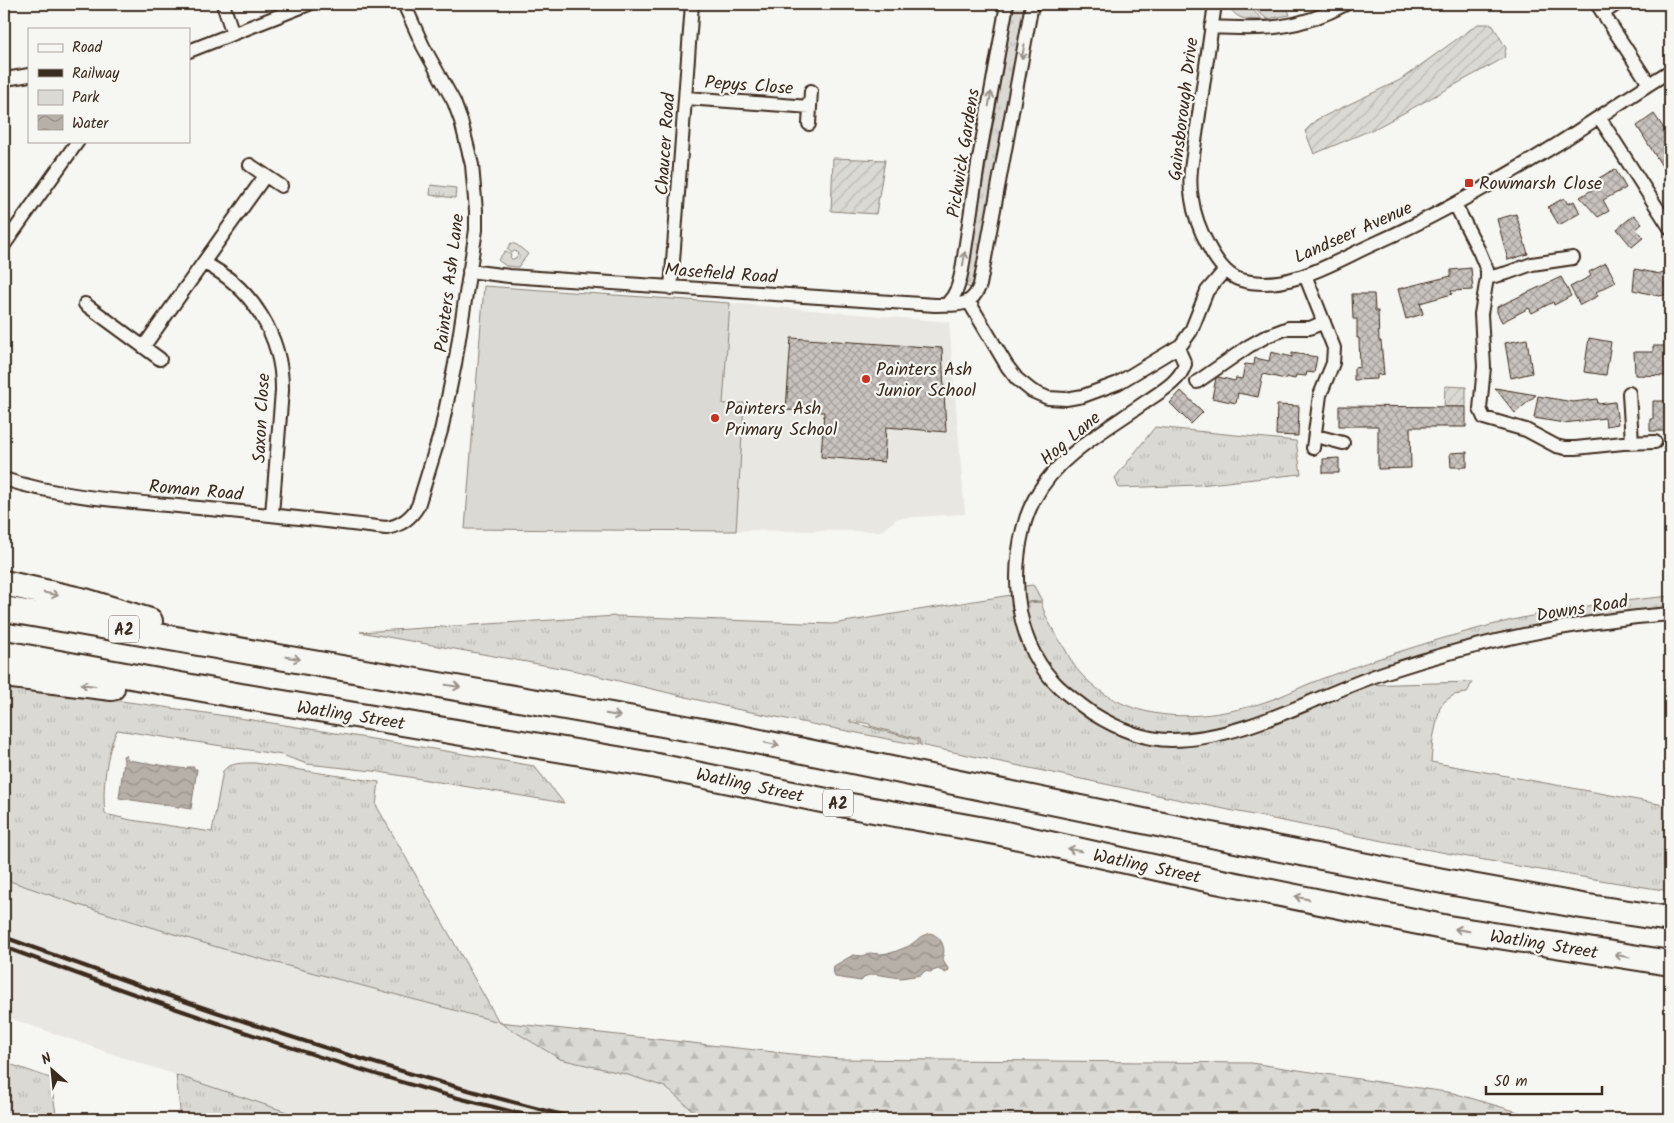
<svg xmlns="http://www.w3.org/2000/svg" width="1674" height="1123" viewBox="0 0 1674 1123" font-family="Kalam,sans-serif">
<style>
.built{fill:#e8e7e2}
.grass{fill:url(#grass-tufts);stroke:#8a8278}
.forest{fill:url(#forest-firs);stroke:#8a8278}
.park{fill:#dad9d3;stroke:#8a8278}
.garden{fill:url(#garden-furrows);stroke:#8a8278}
.water{fill:url(#water-waves);stroke:#857a71}
.building{fill:url(#building-cross-hatch);stroke:#3b2a1e}
.lines{fill:none;stroke-linecap:round;stroke-linejoin:round}
.street-casing{stroke:#3b2a1e;stroke-width:16}
.highway-casing{stroke:#3b2a1e;stroke-width:28}
.street{stroke:#f6f6f2;stroke-width:12}
.highway{stroke:#f6f6f2;stroke-width:24}
.rail{stroke:#3b2a1e;stroke-width:4}
.oneway{stroke:#989088}
.poi-dot{fill:#c8321e;stroke:#f6f6f2;stroke-width:2}
.labels{text-anchor:middle;stroke-width:4.5;stroke-linejoin:round;paint-order:stroke}
.shield{fill:#f6f6f2;stroke:#73675e;stroke-width:1}
.shield-label{font-size:16px;font-weight:bold;fill:#3b2a1e}
.street-label{font-size:18px;fill:#3b2a1e;stroke:#f6f6f2}
.poi-label{font-size:18px;fill:#3b2a1e;stroke:#f6f6f2;text-anchor:start}
</style>
<defs>
<pattern id="grass-tufts" width="24" height="20" patternUnits="userSpaceOnUse" patternTransform="scale(1.25)"><rect width="24" height="20" fill="#dad9d3"/><path d="M3 7l-1-3M5 7V3M7 7l1-3M15 17l-1-3M17 17v-4M19 17l1-3" fill="none" stroke="#bcbab5"/></pattern>
<pattern id="forest-firs" width="22" height="20" patternUnits="userSpaceOnUse" patternTransform="scale(1.25)"><rect width="22" height="20" fill="#dad9d3"/><path d="M5 1l3.5 6h-7zM16 11l3.5 6h-7z" fill="#bcbab5"/></pattern>
<pattern id="garden-furrows" width="10" height="10" patternUnits="userSpaceOnUse" patternTransform="scale(1.25)"><rect width="10" height="10" fill="#dad9d3"/><path d="M-1 1l2-2M0 10L10 0M9 11l2-2" fill="none" stroke="#bcbab5"/></pattern>
<pattern id="water-waves" width="16" height="10" patternUnits="userSpaceOnUse" patternTransform="scale(1.25)"><rect width="16" height="10" fill="#b6b0a9"/><path d="M0 5q4-4 8 0t8 0" fill="none" stroke="#958f89"/></pattern>
<pattern id="building-cross-hatch" width="8" height="8" patternUnits="userSpaceOnUse" patternTransform="scale(1.25)"><rect width="8" height="8" fill="#c8c3be"/><path d="M0 0l8 8M0 8l8-8" fill="none" stroke="#a49f9a"/></pattern>
</defs>
<rect width="100%" height="100%" fill="#f6f6f2"/>
<filter id="ink" filterUnits="userSpaceOnUse"><feTurbulence type="fractalNoise" baseFrequency=".02" numOctaves="2"/><feDisplacementMap in="SourceGraphic" scale="10" xChannelSelector="R" yChannelSelector="G"/><feConvolveMatrix kernelMatrix="1 2 1 2 8 2 1 2 1" color-interpolation-filters="sRGB"/></filter>
<g filter="url(#ink)">
<!-- built -->
<path class="built" d="M484,286l246,17 219,19 16,192 -67,4 -17,13 -416,-2z
M4,879l75,26 141,43 279,74 61,37 65,15 40,13 38,32h-392l-187,-61 -120,-42z"/>
<!-- grass -->
<path class="grass" d="M1014,4h14l-51,286 -12,-4z
M1228,4h18l17,16c-16,0 -28,0 -35,-16z
M1248,4h20l2,3 16,-3 4,11 -23,4z
M431,185l25,3 -1,10 -25,-3z
M511,243l6,2 11,9 -10,13 -12,-1 -8,-6 7,-9 6,4 -1,2 2,2h2l4,-4 -1,-3 -3,-1 -2,2 -5,-4z
M1155,427l141,14 5,33 -102,11 -80,3 -4,-10z
M1032,585l2,1 8,15 -17,1 -1,-14 2,-2z
M1011,595l10,43 6,15 60,62 97,28 177,-58 111,-3 -5,11 -13,2 -9,6 -5,6 -7,32 -2,23 239,44v85c-252,-38 -501,-94 -750,-146l-1,-6 -49,-13v-2l-20,-4v2l68,18v5l-182,-36 -159,-38 -217,-39 256,-16 216,8z
M1670,596v11l-64,8 -303,82 -33,17 -71,21 -46,-1 -23,-6 -56,-31 -27,-31 -17,-34 -5,-29 16,-1c5,18 14,31 24,47 5,9 9,18 16,25 49,52 121,48 184,28 19,-6 37,-16 56,-23 46,-17 93,-33 141,-46 68,-20 138,-30 208,-37z
M4,686c177,21 354,50 530,80l30,37 -191,-32 -66,-7 -25,-9 -165,-25c-11,23 -15,59 -12,84l26,6 81,12 11,-61c8,-9 21,-8 32,-8l124,19 -3,23 123,217 -279,-74 -141,-43 -75,-26z
M4,1062l46,16 7,41h-53z
M176,1075l132,44h-127z"/>
<!-- forest -->
<path class="forest" d="M499,1022l339,37 413,4 202,30 89,26 -733,-1 -106,1 -38,-32 -40,-13 -65,-15z"/>
<!-- park -->
<path class="park" d="M484,286l246,17 -7,101 21,-1 -8,128 -271,-2z"/>
<!-- garden -->
<path class="garden" d="M1478,24h14l14,24 -2,10 -126,69 -64,27 -9,-23 11,-11 84,-40z
M833,158l52,2 -9,54 -45,-3z
M1445,386l21,1v20h-22z"/>
<!-- water -->
<path class="water" d="M126,755l2,5 51,8 8,1v-2h7v2h3l-6,40 -72,-11 5,-37 -1,-5z
M930,933c11,3 17,15 12,26l7,11 -3,3 -8,-4 -8,3 -5,-1 -4,4 -20,3 -27,-4 -8,2 -5,5 -26,-4 -2,-7 1,-4 19,-11 9,1 7,-3 12,1 13,-2 15,-6 12,-9z"/>
<!-- building -->
<path class="building" d="M1654,114l11,16 -2,2 7,12v35l-33,-53z
M1615,169l11,19 -23,12 6,11 -11,6 -18,-20 22,-13 -3,-6z
M1564,198l4,6 6,-3 6,12 -21,12 -11,-18z
M1516,214l12,40 -20,6 -11,-41z
M1634,215l8,9 -6,5 8,8 -12,10 -15,-18z
M1606,263l10,19 -20,10 2,4 -18,9 -10,-18 21,-11 -2,-4z
M1471,268l2,22 -22,1 1,3 -32,9 3,11 -17,5 -8,-30 53,-13v-6z
M1635,269l25,5 10,-2v22l-11,2 -26,-6z
M1561,277l10,19 -17,9 -1,-3 -21,11 -3,-5 -27,14 -5,-10v-5z
M1352,294h22l1,17h3l1,30h2l3,33 -7,1v4l-23,1v-12l6,-1 -1,-29h-2v-19h-4z
M791,338l151,10 4,84 -60,-5 -2,35 -63,-5 3,-45 -38,-2z
M1589,338l22,4 -5,33 -22,-3z
M1527,339l5,34 -21,5 -6,-35z
M1653,346h17v30l-35,-1 -1,-23h19z
M1271,352l21,5v-4l25,4 -3,16 -7,-1 -1,4 -10,-1 -1,4 -9,-2 -1,2 -22,-5 -5,23 -20,-4 -2,10 -24,-5 4,-20 2,-1 17,4 1,-3 6,1 3,-15 9,1 1,-7 14,3z
M1495,388l41,7 -21,18z
M1181,391l22,21 -12,12 -21,-21z
M1538,396l35,6 24,-3 1,5 17,-2 3,22 -12,2 -1,-8 -41,5 -30,-5z
M1653,401h17v30h-20v-12h3z
M1277,405l22,1 -1,30 -22,-1z
M1339,406l127,1v20h-56l1,41 -33,1v-43h-39z
M1467,452v15h-16l-1,-14z
M1339,458v15h-16v-14z"/>
<g class="lines">
<!-- street casing -->
<g class="street-casing">
<path id="street" d="M223,4l10,30
M1215,4l-24,165c-1,10 -1,20 1,30 3,24 24,74 49,81 47,13 94,-19 135,-37 63,-28 122,-62 180,-98 38,-24 75,-50 114,-74
M1597,4l52,80
M1603,13l14,-9
M1211,27c53,3 87,3 135,-23
M189,51l120,-47
M6,79l23,-4
M686,98l124,9
M1599,117l71,111
M809,124l2,-33
M250,165l31,21
M1455,204l24,47 8,19v8l-6,36 3,53 -4,42 4,9 42,12 30,16 9,2h11l47,-5 32,-1
M4,230l7,5 -7,10
M11,235l67,-94
M204,263c48,24 79,74 78,128l-10,123
M469,271l40,5 426,29c21,-1 36,4 45,-20l52,-281
M1305,275l29,73 -1,15 -13,32 -7,53
M1487,278l20,-5 25,-9 41,-6
M671,288l21,-284
M969,302l38,64 10,13 15,12 16,7 18,1 17,-3 35,-13 63,-38 10,-14 16,-40 18,-21
M85,304l75,55
M947,304c10,-10 12,-20 15,-34l16,-106 29,-160
M144,346l121,-170
M1178,348l7,16c-5,18 -27,29 -41,39 -50,35 -106,63 -121,126 -13,54 -6,118 36,158 10,9 22,18 33,26 24,15 50,27 79,27 73,0 146,-45 215,-68 92,-30 188,-51 284,-58
M1197,382l52,-36 18,-10 21,-8h22l14,-6
M1629,393l3,49
M1316,436l27,7
M4,479c59,19 123,22 184,28 66,6 132,13 198,21 14,-2 25,-10 32,-22l23,-75 14,-67 21,-134v-19l-4,-46 -11,-44 -7,-19 -31,-56 -19,-42"/>
</g>
<!-- highway casing -->
<g class="highway-casing">
<path id="highway" d="M4,583l81,18 65,20
M4,609l727,127 524,108 188,37 139,25 88,13
M4,653l237,43 406,68 204,42 150,27 201,45 246,50 222,35
M4,675l108,13"/>
</g>
<!-- street -->
<use href="#street" class="street"/>
<!-- highway -->
<use href="#highway" class="highway"/>
<!-- rail -->
<path class="rail" d="M4,937c189,69 380,135 576,182
M4,947c138,51 277,100 418,141 40,12 81,21 121,31"/>
</g>
<!-- one-way arrows -->
<defs><path id="oneway-shaft" d="M-6 0H5M1.5-3L5.5 0L1.5 3" fill="none" stroke-width="1.6" stroke-linecap="round" stroke-linejoin="round" transform="scale(1.25)"/></defs>
<g class="oneway">
<use href="#oneway-shaft" transform="translate(1023 52) rotate(101)"/>
<use href="#oneway-shaft" transform="translate(990 99) rotate(-80)"/>
<use href="#oneway-shaft" transform="translate(964 259) rotate(-81)"/>
<use href="#oneway-shaft" transform="translate(51 594) rotate(12)"/>
<use href="#oneway-shaft" transform="translate(293 658) rotate(10)"/>
<use href="#oneway-shaft" transform="translate(88 685) rotate(-173)"/>
<use href="#oneway-shaft" transform="translate(453 686) rotate(10)"/>
<use href="#oneway-shaft" transform="translate(613 715) rotate(10)"/>
<use href="#oneway-shaft" transform="translate(772 744) rotate(12)"/>
<use href="#oneway-shaft" transform="translate(1075 850) rotate(-168)"/>
<use href="#oneway-shaft" transform="translate(1302 898) rotate(-168)"/>
<use href="#oneway-shaft" transform="translate(1462 930) rotate(-171)"/>
<use href="#oneway-shaft" transform="translate(1622 956) rotate(-171)"/>
</g>
</g>
<!-- markers -->
<g class="poi-dot">
<rect x="1464" y="178" width="10" height="10" rx="2.5"/>
<circle cx="866" cy="379" r="5"/>
<circle cx="715" cy="418" r="5"/>
</g>
<g class="labels">
<!-- shield labels -->
<g class="shield">
<rect x="109" y="615.5" width="30" height="27" rx="4"/>
<rect x="823" y="789.5" width="30" height="27" rx="4"/>
</g>
<g class="shield-label">
<text x="124" y="635">A2</text>
<text x="838" y="809">A2</text>
</g>
<!-- street labels -->
<g class="street-label">
<text transform="translate(749 85) rotate(4)" y="6">Pepys Close</text>
<text transform="translate(1183 109) rotate(-83)" y="6">Gainsborough Drive</text>
<text transform="translate(665 144) rotate(-86)" y="6">Chaucer Road</text>
<text transform="translate(963 153) rotate(-81)" y="6">Pickwick Gardens</text>
<text transform="translate(1353 232) rotate(-24)" y="6">Landseer Avenue</text>
<text transform="translate(721 273) rotate(4)" y="6">Masefield Road</text>
<text transform="translate(449 283) rotate(-83)" y="6">Painters Ash Lane</text>
<text transform="translate(261 418) rotate(-87)" y="6">Saxon Close</text>
<text transform="translate(1070 438) rotate(-40)" y="6">Hog Lane</text>
<text transform="translate(196 490) rotate(5)" y="6">Roman Road</text>
<text transform="translate(1582 608) rotate(-9)" y="6">Downs Road</text>
<text transform="translate(351 715) rotate(9)" y="6">Watling Street</text>
<text transform="translate(750 785) rotate(12)" y="6">Watling Street</text>
<text transform="translate(1147 866) rotate(12)" y="6">Watling Street</text>
<text transform="translate(1544 944) rotate(9)" y="6">Watling Street</text>
</g>
<!-- poi labels -->
<g class="poi-label">
<text x="1479" y="189">Rowmarsh Close</text>
<text x="876" y="375">Painters Ash<tspan x="876" dy="21">Junior School</tspan></text>
<text x="725" y="414">Painters Ash<tspan x="725" dy="21">Primary School</tspan></text>
</g>
</g>
<!-- margin -->
<rect width="1674" height="1123" fill="none" stroke="#f6f6f2" stroke-width="20"/>
<rect x="10" y="10" width="1654" height="1103" fill="none" stroke="#3b2a1e" stroke-width="2" filter="url(#ink)"/>
<!-- legend -->
<rect x="28" y="28" width="162" height="115" fill="#f6f6f2" stroke="#aba49d"/>
<rect x="38" y="44" width="25" height="8" fill="#f6f6f2" stroke="#aba49d"/>
<text x="72" y="52" font-size="15" fill="#3b2a1e">Road</text>
<rect x="38" y="69" width="25" height="8" fill="#3b2a1e" stroke="#aba49d"/>
<text x="72" y="78" font-size="15" fill="#3b2a1e">Railway</text>
<rect x="38" y="90" width="25" height="15" fill="#dad9d3" stroke="#aba49d"/>
<text x="72" y="102" font-size="15" fill="#3b2a1e">Park</text>
<rect x="38" y="115" width="25" height="15" fill="url(#water-waves)" stroke="#aba49d"/>
<text x="72" y="128" font-size="15" fill="#3b2a1e">Water</text>
<!-- north arrow -->
<g transform="translate(52 1070) rotate(333)" stroke="#f6f6f2" stroke-width="4" paint-order="stroke">
<path d="M0-4L9 19L0 12L-9 19Z" fill="#3b2a1e"/>
<text y="-8" font-size="14" font-weight="bold" text-anchor="middle" fill="#3b2a1e">N</text>
</g>
<!-- scale -->
<path d="M1486 1086v8h116v-8" fill="none" stroke="#3b2a1e" stroke-width="2.5"/>
<text x="1494" y="1086" font-size="15" fill="#3b2a1e" stroke="#f6f6f2" stroke-width="4" paint-order="stroke">50 m</text>
</svg>
